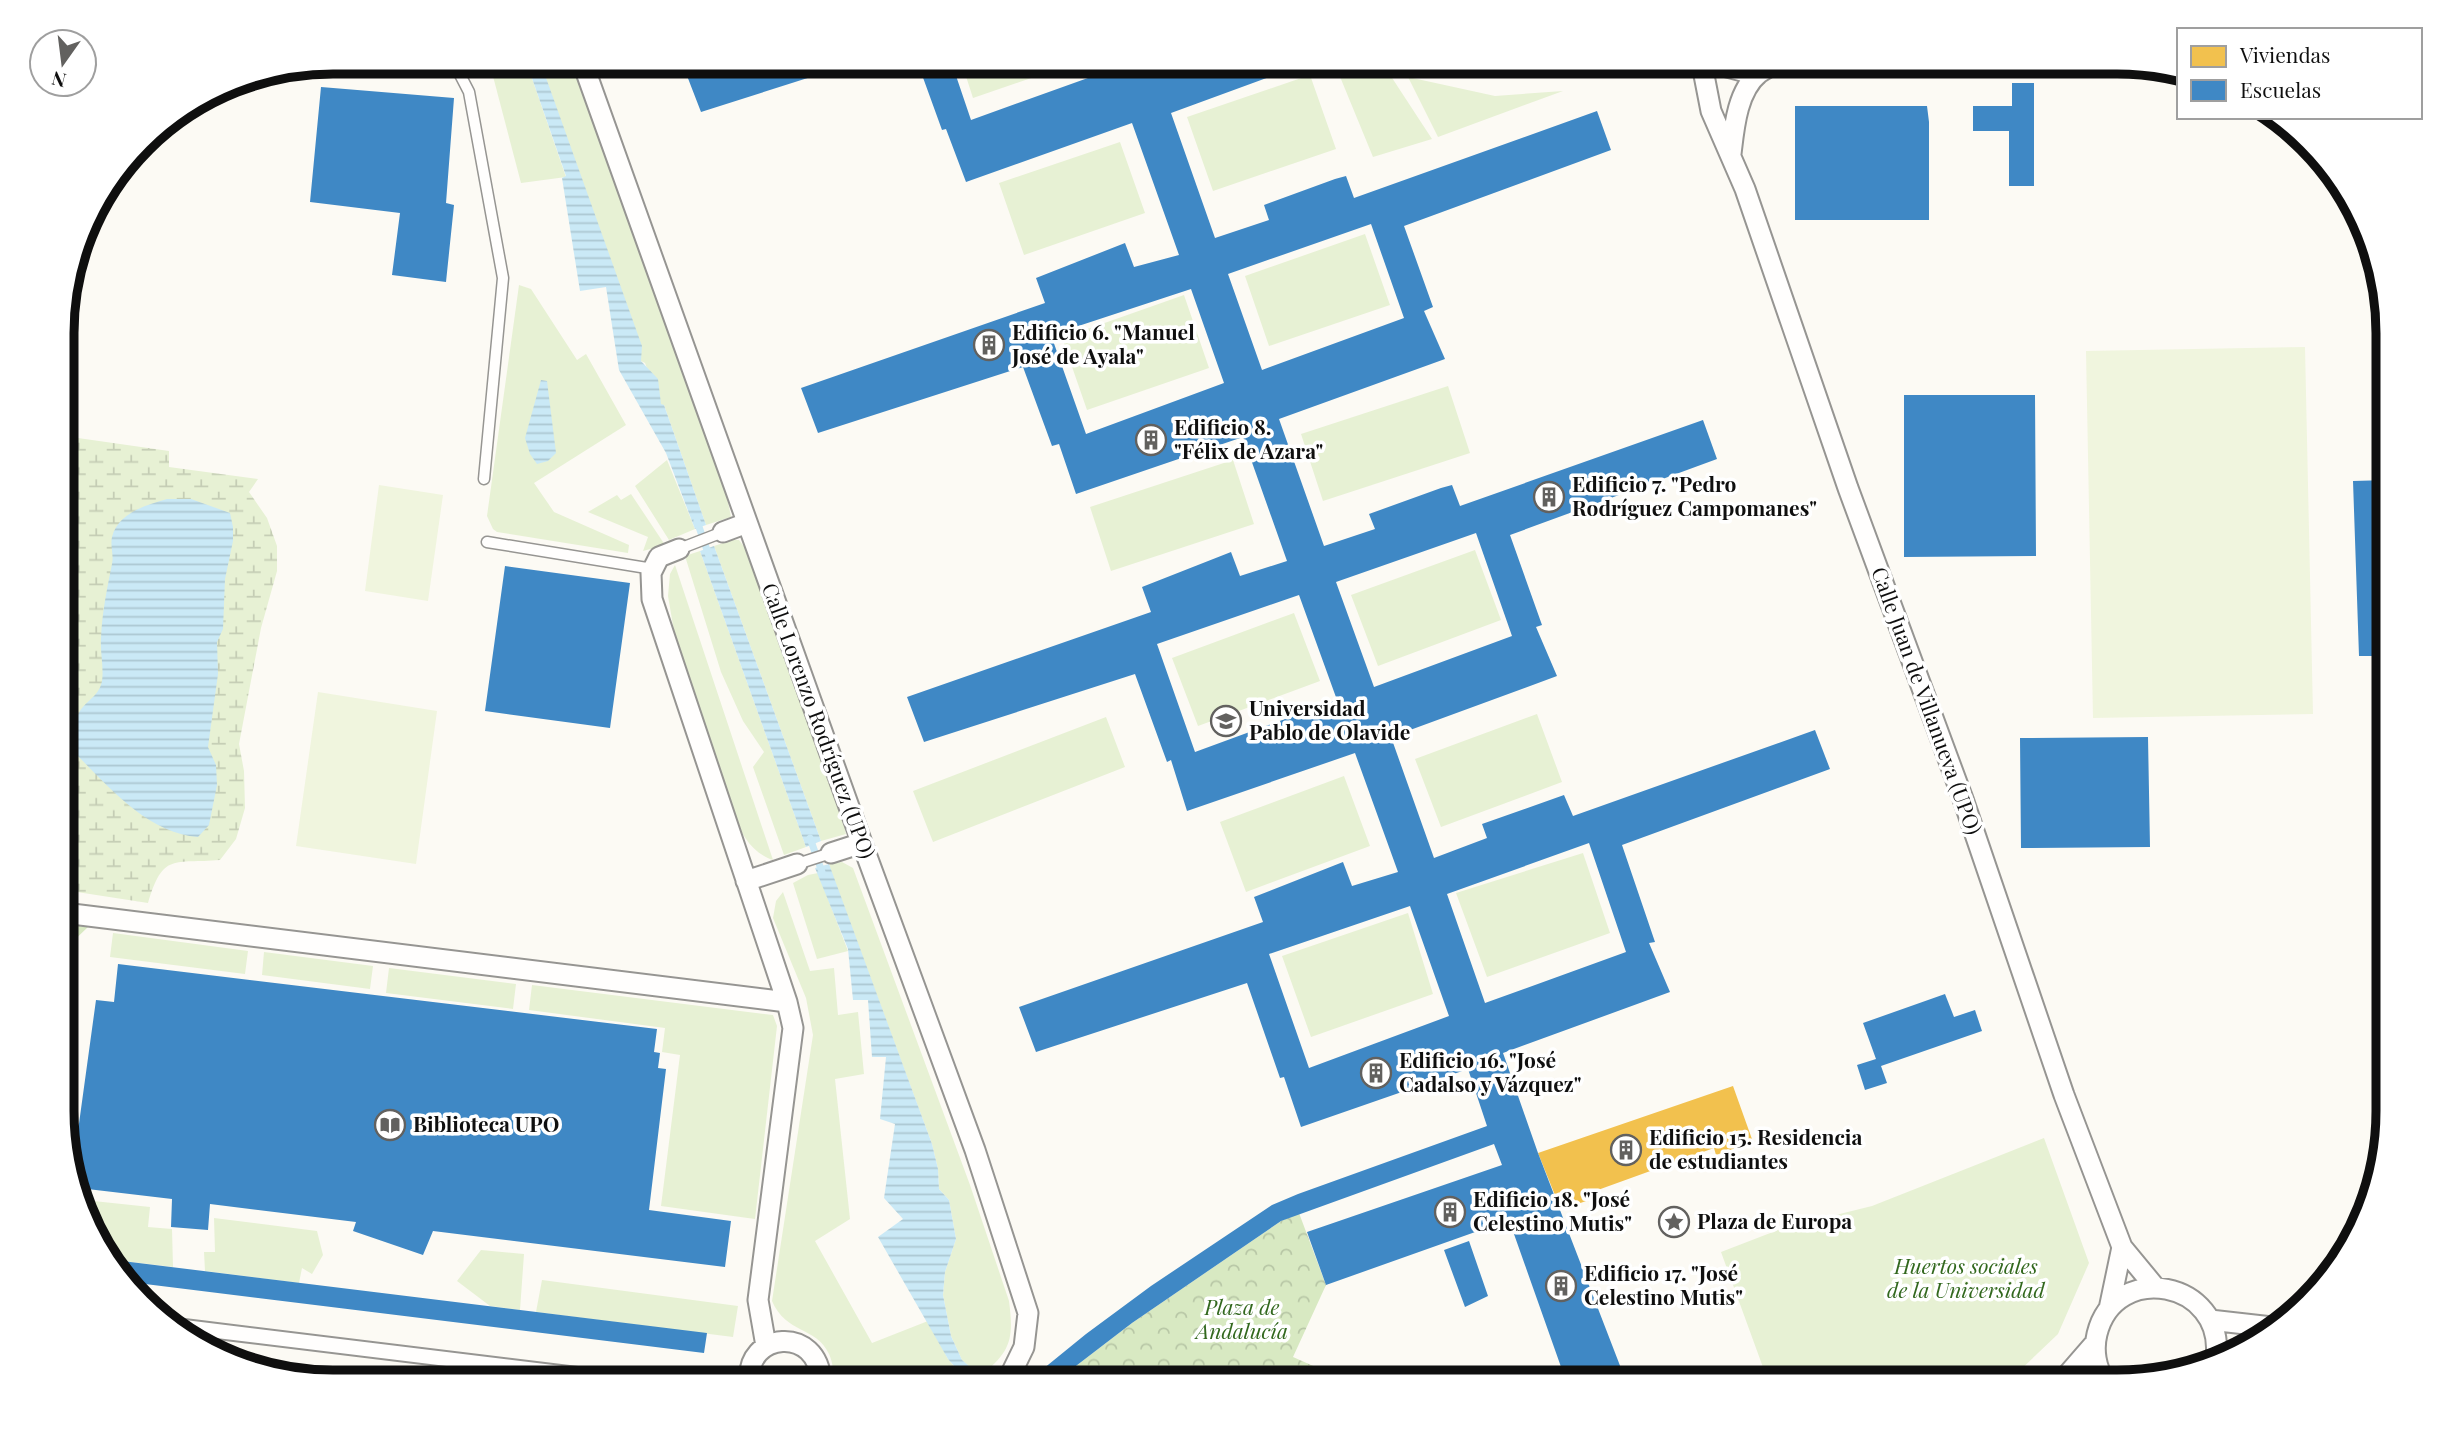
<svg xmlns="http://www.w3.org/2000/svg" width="2450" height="1443" viewBox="0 0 2450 1443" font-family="'Playfair Display',serif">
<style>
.forest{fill:url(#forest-crowns)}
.wetland{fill:url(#wetland-marsh)}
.garden{fill:#e7f1d4}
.pitch{fill:#f0f5de}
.water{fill:url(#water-rules)}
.homes{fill:#f2c14e}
.schools{fill:#3f88c5;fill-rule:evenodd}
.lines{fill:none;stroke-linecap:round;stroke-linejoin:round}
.stream{stroke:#cae9f6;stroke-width:7}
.service-casing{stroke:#969592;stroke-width:13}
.pedestrian-casing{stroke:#969592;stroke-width:18}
.minor-casing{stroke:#969592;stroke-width:23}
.service{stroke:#fffefd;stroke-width:10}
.pedestrian{stroke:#fffefd;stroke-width:14}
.minor{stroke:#fffefd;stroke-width:19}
.labels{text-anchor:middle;stroke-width:7;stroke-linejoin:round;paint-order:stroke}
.poi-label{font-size:21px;font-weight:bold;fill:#0f0f0f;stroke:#fff;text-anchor:start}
.street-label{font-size:21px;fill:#0f0f0f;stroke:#fff}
.park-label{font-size:21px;font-style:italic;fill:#32681e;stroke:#fff}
.rim{fill:none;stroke:#0f0f0f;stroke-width:9}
</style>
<defs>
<pattern id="forest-crowns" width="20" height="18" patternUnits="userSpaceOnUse" patternTransform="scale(1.75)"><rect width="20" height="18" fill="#d8e9c2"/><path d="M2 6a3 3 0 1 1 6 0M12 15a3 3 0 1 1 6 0" fill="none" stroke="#b8c7a6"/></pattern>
<pattern id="wetland-marsh" width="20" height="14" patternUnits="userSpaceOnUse" patternTransform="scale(1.75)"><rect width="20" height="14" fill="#e7f1d4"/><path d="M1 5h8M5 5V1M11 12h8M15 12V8" fill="none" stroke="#c5cdb5"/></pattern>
<pattern id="water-rules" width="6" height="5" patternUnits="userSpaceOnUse" patternTransform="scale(1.75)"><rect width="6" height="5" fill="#cae9f6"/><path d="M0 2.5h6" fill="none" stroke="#acc7d2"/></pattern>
</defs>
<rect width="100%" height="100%" fill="#fcfaf4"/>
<!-- forest -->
<path class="forest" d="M64,924l24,3 -24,23z
M1299,1213l27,72 -33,72 54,24 -292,1 77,-59 149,-102z"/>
<!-- wetland -->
<path class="wetland" d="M64,436l105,15v16l89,12 -9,13 18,26 10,28v25l-16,57 -22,116 5,27 1,37 -9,31 -16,21c-46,4 -57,-8 -72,43l-84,-13z"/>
<!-- garden -->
<path class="garden" d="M489,61h37l40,116 -45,6z
M540,61h31l155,431 5,25 -25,8 -42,-120h-3l-16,-42 -4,-2z
M961,61h120l-108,37z
M1349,61h32l51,78 -59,18 -37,-90z
M1310,75l26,74 -123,42 -26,-74z
M1408,77l87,19 68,-5 -125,46z
M1120,142l25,71 -121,42 -25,-72z
M1365,234l25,71 -121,41 -24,-70z
M519,285l12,4 46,71 9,-6 40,71 -92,58 20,29 75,33 -1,8 -131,-21 -4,-3 -6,-13z
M1184,295l25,73 -122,42 -25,-72z
M1448,386l22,67 -147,48 -22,-67z
M667,460l28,69 -26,11 -34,-54z
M1233,460l21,64 -143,47 -21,-64z
M631,494l34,51 -22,6 5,-14 -60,-25 29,-17 4,5z
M732,540h7l6,8 96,266 5,20 -25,7 -107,-295z
M1475,550l26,70 -123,46 -27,-71z
M700,551l106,296 -22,8 -31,-88 11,-15 -21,-31 -22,-49 -36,-116z
M675,565l98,295c-21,-7 -31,-25 -40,-45l-58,-178 -7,-41 2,-22z
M1294,613l26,68 -122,45 -26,-68z
M1537,714l25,68 -121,45 -26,-68z
M1106,717l19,50 -192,75 -20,-51z
M1344,776l26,70 -124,46 -26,-70z
M1583,853l27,80 -123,44 -31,-84z
M842,862l11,6 117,317 39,116c5,38 2,51 -29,75l-18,-16 -11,-24 -8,-41 2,-23 11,-33 -7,-39 -10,-11 -1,-20 -6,-25 -101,-272 -2,-8z
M818,873l30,78 -31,8 -24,-76 15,-8z
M783,892l27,79 24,-3 4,47 20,-3 6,62 -29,5 15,140 -35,22 57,102 56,-22 20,38 19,23h-131c-3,-9 -3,-20 -7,-28 -13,-28 -43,-20 -57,-53l41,-266 -7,-37 -33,-80 3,-17z
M1408,913l25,81 -122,43 -29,-81z
M113,933l135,18 -3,23 -135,-17z
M264,952l109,14 -3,23 -108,-14z
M389,968l127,16 -3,25 -127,-16z
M532,985l241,30 4,11 -22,193 -94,-13 19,-151 -18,-3 3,-24 -136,-18z
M2044,1138l45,125 -31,71 -44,42 -16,5h-230l-47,-129 62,-24 89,-22z
M84,1200l66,7 -2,20 24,2 1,38 -67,-8z
M214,1218l103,13 6,24 -11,19 -10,-6 -3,15 -94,-12 -1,-19h11z
M481,1250l43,4 -4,56 -30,-4 -33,-25z
M542,1280l196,26 -5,31 -197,-25z"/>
<!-- pitch -->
<path class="pitch" d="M2305,347l8,367 -220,4 -7,-367z
M379,485l64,10 -15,106 -63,-10z
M318,692l119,19 -21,153 -120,-18z"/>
<!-- water -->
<path class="water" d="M526,61h14l102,285 -1,15 17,18 3,25 3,1 42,120 -11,4 -29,-76 -47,-83 -13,-83 -26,4 -18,-113 4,-2z
M541,380l6,1 9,72 -8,8 -11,3 -7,-10 -5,-16z
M167,499h24l39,14 3,14v14l-8,38 -2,50 -6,13 1,32 -10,73 8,18 1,20 -8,40 -11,12c-51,-4 -89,-50 -123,-84 -2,-12 -2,-31 5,-42 7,-11 19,-15 22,-30 2,-13 -2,-29 -1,-43 1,-25 6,-49 11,-74 2,-9 -2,-18 0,-27 6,-24 34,-32 55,-38z
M714,546l107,295 -15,6 -106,-296z
M829,864l103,280 6,25 1,20 10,11 7,39 -11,33 -2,23 8,41 11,24 15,13 -9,9 -20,-23 -70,-122 25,-18 -19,-21 11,-74 -15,-5 6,-62h-14l-4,-57h-15l-5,-51 -33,-81z"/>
<!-- homes -->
<path class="homes" d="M1733,1086l20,56 -37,13 -2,-7 -130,47 2,6 -25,9 -23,-57z"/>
<!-- schools -->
<path class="schools" d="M703,61h155v1l-157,50 -17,-44z
M917,61h34l20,59 142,-51 -3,-8h203l-142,52 44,125 54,-18 -5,-15 71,-26 11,-3 8,22 243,-87 14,39 -207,76 29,81 -9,4 21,48 -166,60 45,127 51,-17 -6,-15 72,-26 11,-3 8,21 243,-86 14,39 -207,76 32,90 -6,2 21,49 -166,61 43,121 53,-20 -5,-14 82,-29 9,21 242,-86 15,39 -208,76 33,97 -6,1 21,49 -167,61 35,100 86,223 -13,5h-45l-57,-161 -183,65 -19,-53 195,-67 -8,-21 -213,77 -149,102 -77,59h-28l59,-48 65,-48 121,-81 26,-11 189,-68 -19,-57 -167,58 -17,-50 -4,1 -33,-95 -211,69 -17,-45 244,-85 -9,-25 89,-35 9,24 46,-14 -43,-119 -168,58 -16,-51 -4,2 -32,-88 -211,68 -17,-45 244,-85 -9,-25 89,-35 9,24 47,-15 -44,-124 -167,57 -17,-50 -7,2 -29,-79 -205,66 -17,-45 244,-85 -9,-25 89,-35 9,24 45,-12 -47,-132 -166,59 -20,-53 -4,1zM1371,224l33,94 -142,52 -34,-96zM1191,289l33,94 -138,51 -35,-99zM1476,533l36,103 -138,51 -38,-105zM1299,595l38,105 -142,52 -38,-108zM1589,843l37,109 -141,51 -38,-109zM1410,906l39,110 -140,52 -40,-114z
M2012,83h22v103h-25v-55h-36v-25h39z
M321,87l133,11 -8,105 8,2 -8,77 -54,-7 8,-62 -90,-11z
M1795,106h132l2,16v98h-134z
M1904,395h131l1,161 -132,1z
M2388,480v176h-29l-6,-175z
M505,566l125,17 -20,145 -125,-17z
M2148,737l2,110 -129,1 -1,-110z
M118,964l539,65 -3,23 6,1 -2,15 8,1 -17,141 82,11 -6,46 -292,-36 -10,24 -70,-24 3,-9 -146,-18 -2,26 -37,-3 1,-28 -93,-11 -15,-43v-9l13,2 19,-138 18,2z
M1945,994l9,23 21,-7 7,21 -101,35 6,17 -22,7 -8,-25 19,-6 -13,-36z
M1469,1241l19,55 -23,11 -21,-57z
M106,1259l601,74 -3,20 -575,-71z"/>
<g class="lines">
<!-- stream -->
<path class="stream" d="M697,521l12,35
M810,838l12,34"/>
<!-- service casing -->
<g class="service-casing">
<path id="service" d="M453,61l16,31 34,186 -19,201
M487,542l166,27
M679,549l44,-17
M797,864l34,-11"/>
</g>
<!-- pedestrian casing -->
<g class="pedestrian-casing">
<path id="pedestrian" d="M176,1326l459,56"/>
</g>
<!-- minor casing -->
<g class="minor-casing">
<path id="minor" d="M582,61l280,782 113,307 53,163 -4,34 -17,35
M1704,61l53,14
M1707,61l-4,9 8,41 34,78 103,299 115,311 101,296 58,152 33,40
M1731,154c3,-26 6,-63 28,-81 6,-4 13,-8 20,-12
M723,532l24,-9
M679,549l-20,8 -8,16 1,26 135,403
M831,853l31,-10
M746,881l51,-17
M64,913l723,89 6,26 -35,272 8,46
M2109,1309l13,-62
M2210,1320l62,7
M2247,1347l30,-22
M2062,1381l33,-38
M2105,1381c-9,-13 -12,-31 -8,-47 18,-74 128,-53 119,23
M750,1382c-6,-50 69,-58 71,0"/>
</g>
<!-- service -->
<use href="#service" class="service"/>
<!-- pedestrian -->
<use href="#pedestrian" class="pedestrian"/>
<!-- minor -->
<use href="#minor" class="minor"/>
</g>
<!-- icons -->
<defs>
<g id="building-ring" transform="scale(1.575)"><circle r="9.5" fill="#fff" stroke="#62615f" stroke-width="1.5"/><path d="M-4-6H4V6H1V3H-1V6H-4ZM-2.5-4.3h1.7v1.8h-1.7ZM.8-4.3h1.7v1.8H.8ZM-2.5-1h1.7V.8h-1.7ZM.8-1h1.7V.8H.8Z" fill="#62615f"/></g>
<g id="university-ring" transform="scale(1.575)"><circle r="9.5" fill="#fff" stroke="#62615f" stroke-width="1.5"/><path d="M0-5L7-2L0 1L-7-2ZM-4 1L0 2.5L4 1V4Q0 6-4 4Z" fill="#62615f"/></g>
<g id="library-ring" transform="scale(1.575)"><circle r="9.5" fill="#fff" stroke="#62615f" stroke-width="1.5"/><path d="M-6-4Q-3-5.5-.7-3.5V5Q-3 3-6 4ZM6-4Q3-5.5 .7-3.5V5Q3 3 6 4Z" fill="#62615f"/></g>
<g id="sight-ring" transform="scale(1.575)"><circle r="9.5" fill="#fff" stroke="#62615f" stroke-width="1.5"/><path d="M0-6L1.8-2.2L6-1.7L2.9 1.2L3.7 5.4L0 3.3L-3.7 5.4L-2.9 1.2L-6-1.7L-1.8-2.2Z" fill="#62615f"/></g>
</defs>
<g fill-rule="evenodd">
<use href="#building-ring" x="989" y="345"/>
<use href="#building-ring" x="1151" y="440"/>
<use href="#building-ring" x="1549" y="497"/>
<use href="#university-ring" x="1226" y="721"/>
<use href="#building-ring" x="1376" y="1073"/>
<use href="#library-ring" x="390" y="1125"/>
<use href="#building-ring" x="1626" y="1150"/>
<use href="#building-ring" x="1450" y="1212"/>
<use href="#sight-ring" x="1674" y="1222"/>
<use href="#building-ring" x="1561" y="1286"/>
</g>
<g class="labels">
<!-- poi labels -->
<g class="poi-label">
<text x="1012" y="340">Edificio 6. "Manuel<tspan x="1012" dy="24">José de Ayala"</tspan></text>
<text x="1174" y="435">Edificio 8.<tspan x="1174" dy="24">"Félix de Azara"</tspan></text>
<text x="1572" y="492">Edificio 7. "Pedro<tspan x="1572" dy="24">Rodríguez Campomanes"</tspan></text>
<text x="1249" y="716">Universidad<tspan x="1249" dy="24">Pablo de Olavide</tspan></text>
<text x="1399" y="1068">Edificio 16. "José<tspan x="1399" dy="24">Cadalso y Vázquez"</tspan></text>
<text x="413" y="1132">Biblioteca UPO</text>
<text x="1649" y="1145">Edificio 15. Residencia<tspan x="1649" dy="24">de estudiantes</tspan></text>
<text x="1473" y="1207">Edificio 18. "José<tspan x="1473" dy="24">Celestino Mutis"</tspan></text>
<text x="1697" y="1229">Plaza de Europa</text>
<text x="1584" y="1281">Edificio 17. "José<tspan x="1584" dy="24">Celestino Mutis"</tspan></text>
</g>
<!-- street labels -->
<g class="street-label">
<text transform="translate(1926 701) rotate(70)" y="7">Calle Juan de Villanueva (UPO)</text>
<text transform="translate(818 721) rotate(70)" y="7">Calle Lorenzo Rodríguez (UPO)</text>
</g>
<!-- park labels -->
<g class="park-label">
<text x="1966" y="1274">Huertos sociales<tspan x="1966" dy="24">de la Universidad</tspan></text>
<text x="1242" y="1315">Plaza de<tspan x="1242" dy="24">Andalucía</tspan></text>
</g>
</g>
<!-- crop -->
<path d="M0 0H2450V1443H0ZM333 74H2117A259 259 0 0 1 2376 333V1111A259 259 0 0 1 2117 1370H333A259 259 0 0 1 74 1111V333A259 259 0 0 1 333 74Z" fill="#fff" fill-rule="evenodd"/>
<path class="rim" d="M333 74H2117A259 259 0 0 1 2376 333V1111A259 259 0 0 1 2117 1370H333A259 259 0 0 1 74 1111V333A259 259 0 0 1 333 74Z"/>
<!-- legend -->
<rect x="2177" y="28" width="245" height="91" fill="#ffffff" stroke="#9f9f9f" stroke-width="2"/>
<rect x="2191" y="46" width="35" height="21" fill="#f2c14e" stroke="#9f9f9f" stroke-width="2"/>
<text x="2240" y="63" font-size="21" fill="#0f0f0f">Viviendas</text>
<rect x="2191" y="80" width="35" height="21" fill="#3f88c5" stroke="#9f9f9f" stroke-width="2"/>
<text x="2240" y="98" font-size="21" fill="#0f0f0f">Escuelas</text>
<!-- north arrow -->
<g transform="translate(63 63) rotate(194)"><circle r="33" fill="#ffffff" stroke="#9f9f9f" stroke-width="2"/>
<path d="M0-5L12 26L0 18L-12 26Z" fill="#62615f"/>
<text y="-10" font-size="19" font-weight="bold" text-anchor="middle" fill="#0f0f0f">N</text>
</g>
</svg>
